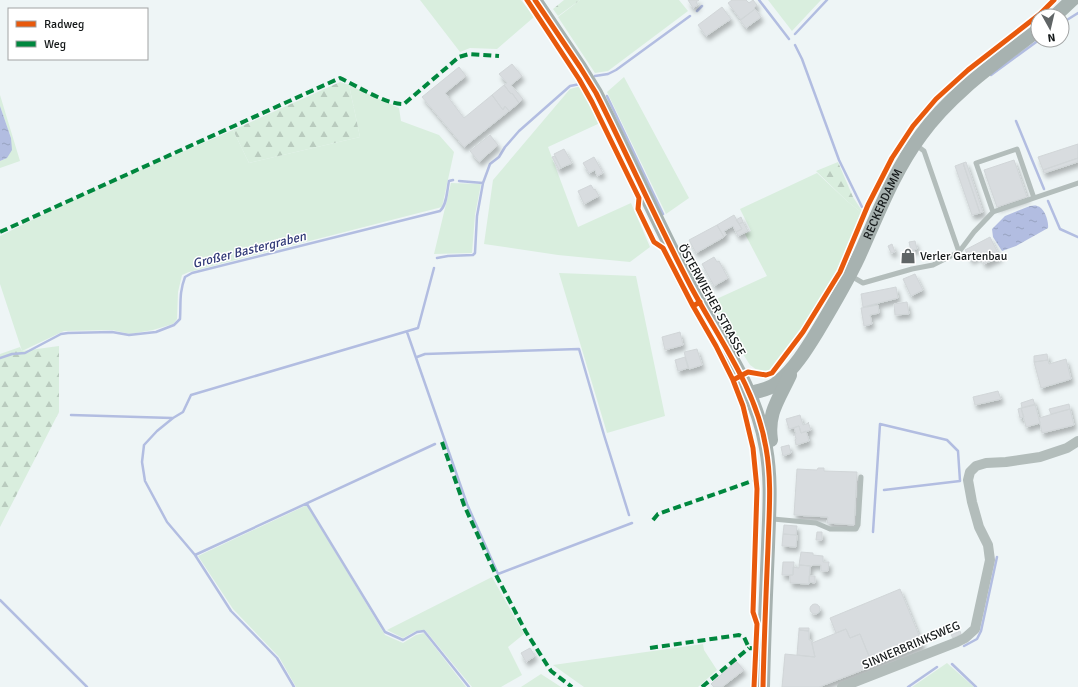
<svg xmlns="http://www.w3.org/2000/svg" width="1078" height="687" viewBox="0 0 1078 687" font-family="Signika,sans-serif">
<style>
.grass{fill:#d9eede}
.forest{fill:url(#forest-firs)}
.water{fill:url(#water-ripples)}
.lines{fill:none;stroke-linecap:round;stroke-linejoin:round}
.stream{stroke:#b2bde1;stroke-width:2.5}
.building{fill:#d8dcdf;stroke:#d1d6d8;filter:url(#shadow)}
.lane{stroke:#b3bdbb;stroke-width:5}
.street{stroke:#b3bdbb;stroke-width:10}
.secondary{stroke:#a7b2b0;stroke-width:14}
.quiet{stroke:#00873e;stroke-width:4;stroke-dasharray:8 4;stroke-linecap:butt}
.cycleway-casing{stroke:#fff;stroke-width:8}
.cycleway{stroke:#e8590c;stroke-width:5}
.labels{text-anchor:middle;stroke-width:3;stroke-linejoin:round;paint-order:stroke}
.street-label{font-size:12px;fill:#141819;stroke:#fff}
.poi-label{font-size:12px;fill:#141819;stroke:#fff;text-anchor:start}
.water-label{font-size:13px;font-style:italic;fill:#303977;stroke:#fff}
</style>
<defs>
<pattern id="forest-firs" width="22" height="20" patternUnits="userSpaceOnUse"><rect width="22" height="20" fill="#d9eede"/><path d="M5 1l3.5 6h-7zM16 11l3.5 6h-7z" fill="#b9cbbe"/></pattern>
<pattern id="water-ripples" width="26" height="14" patternUnits="userSpaceOnUse"><rect width="26" height="14" fill="#b2bde1"/><path d="M2 4q2-2 4 0t4 0M15 11q2-2 4 0t4 0" fill="none" stroke="#98a2c0"/></pattern>
<filter id="shadow"><feDropShadow dx="2.5" dy="4.5" stdDeviation="2" flood-color="#0004"/></filter>
</defs>
<rect width="100%" height="100%" fill="#eef5f6"/>
<!-- grass -->
<path class="grass" d="M420,0h101l13,17 -37,32 -27,-1 -10,4z
M580,0h99l9,11 -80,60 -13,2 -37,-56z
M768,0h53l-29,31z
M624,77l65,121 -23,16 -59,-122z
M349,85l50,23 2,13 38,14 15,17 -12,55 -253,65 -7,3 -4,17 -1,27 -4,5 -20,6 -23,4 -18,-4 -48,1 -42,20 -22,-67v-48l80,-40 153,-66 16,33 111,-26z
M581,86l19,37 -52,24 30,80 53,-24 19,44 -20,15 -72,-7 -74,-11 9,-64 77,-91z
M0,95l20,66 -20,7v-7l7,-3 4,-20 -11,-32z
M817,173l30,28 15,12 -24,55 -36,61 -31,42c-9,3 -14,-1 -21,-6l-40,-63 57,-26 -22,-42 6,-3 -11,-22z
M451,183l30,1 -6,31 -3,38 -38,1z
M559,273l77,3 29,140 -58,17z
M307,505l78,130 18,8 13,-8 8,-2 42,54h-170l-17,-30 -46,-48 -35,-53z
M492,577l32,57 -16,13 14,28 -21,12h-29l-47,-57 -9,1 -13,7 -16,-8z
M703,644l1,6 13,20 -19,17h-114l-31,-22z
M947,663l27,24h-62z
M541,674l20,13h-40z"/>
<!-- forest -->
<path class="forest" d="M564,0h16l-22,16 -5,-7z
M340,82l9,3 11,52 -111,26 -16,-33z
M838,162l15,35 9,14v2l-15,-12 -31,-30z
M59,346v66l-59,115v-173l20,-7 2,4z"/>
<!-- water -->
<path class="water" d="M0,106l11,32 1,12 -5,8 -7,3z
M1030,206c2,0 5,-1 7,0 7,1 12,15 11,22l-32,18 -14,5 -9,-14 -1,-8 13,-13z"/>
<g class="lines">
<!-- stream -->
<path class="stream" d="M759,0l30,39
M697,11l5,-5
M1062,23l16,-10
M795,34l32,-34
M795,45l7,14 37,101 23,47
M991,75l48,-35
M595,76l13,-2 8,-4 74,-54
M607,96l56,118
M1016,121l28,68
M459,181l24,2 7,-19 9,-7 6,-10 14,-16 51,-45 10,-2
M1048,201l12,28 18,8
M437,258l11,-2 25,-1 2,-2 2,-37 6,-33
M407,332l60,172 31,70 134,-51
M417,357l8,-3 154,-5 25,86 25,80
M0,358l12,-4 13,-1 36,-19 7,-1 44,-1 17,3 27,-3 18,-7 6,-6c1,-16 -1,-26 5,-42l7,-4 248,-62c7,-6 7,-21 9,-30l4,-1
M71,415l101,3
M307,504l78,128 18,8 14,-8 7,-1 45,56
M873,532l7,-108 67,16 11,11 2,30 -76,9
M195,555l240,-111
M0,600l87,87
M964,646l13,-7 4,-8 16,-74
M952,664l24,23
M294,687l-17,-29 -46,-47 -36,-56 -28,-33 -22,-41 -3,-19 2,-17 13,-14 16,-13 10,-6 8,-17 227,-67 16,-60
M908,687l29,-20"/>
</g>
<!-- building -->
<path class="building" d="M688,0h11l-3,2 2,3 -5,3z
M732,0h14l3,3 4,-3 4,5 -3,3 1,1 -14,11 -13,-17z
M722,7l9,12 -25,17 -8,-11z
M755,9l6,8 -15,11 -6,-8z
M512,64l10,12 -11,9 12,14 -4,4 -7,-10 -1,1 -7,-9 3,-2 -8,-9z
M459,67l7,9 -21,17 19,25 28,-23 11,15 2,-4 4,5 -45,36 -42,-50z
M504,85l7,9 1,-1 7,10 -10,8 -4,-5 -2,4 -11,-15z
M490,135l8,10 -19,17 -9,-11z
M1078,144v14l-35,12 -5,-13z
M564,149l8,14 -11,5 -7,-14z
M555,156l6,12 -2,2 -7,-13z
M594,157l9,16 -6,3 -2,-6 -6,3 -6,-10z
M1078,158v4l-34,11 -1,-3z
M1014,160l13,37 -30,10 -13,-37z
M966,162l17,50 -3,1 -17,-50z
M963,163l17,50 -8,2 -17,-49z
M591,185l3,5 1,-1 4,7 -15,8 -6,-13z
M734,215l8,14 -6,3 -3,-6 -9,5 2,4 -2,2 -7,-12z
M741,217l2,5 -4,2 -3,-4z
M743,222l5,9 -10,5 -2,-4 6,-3 -3,-5z
M717,225l7,12 -28,16 -7,-13z
M990,237l10,20 -16,7 -4,-9 -9,5 -6,-10z
M915,241l2,8 -6,2 -2,-9z
M892,244l3,8 -4,1 -3,-7z
M714,257l3,5 2,-1 9,17 -14,8 -12,-22z
M915,274l8,16 -12,6 -8,-17z
M896,287l2,11 -35,9 -2,-13z
M907,302l2,12 -14,1 -1,-11z
M878,305l1,8 -9,2 2,9 -8,2 -3,-18z
M680,332l3,13 -18,5 -3,-13z
M697,349l5,16 -13,4 -5,-17z
M1047,354l1,6 -14,2v-6z
M685,357l3,11 -10,3 -3,-11z
M1066,359l5,20 -30,9 -7,-26 14,-2 1,4z
M998,391l3,8 -26,6 -2,-8z
M1033,399l2,6 -13,3 -1,-5z
M1035,404l5,19 -14,4 -5,-19z
M1069,404l1,5 -19,5 -2,-5z
M1021,408l3,9 -4,1 -2,-9z
M1070,409l4,16 -32,8 -3,-15z
M800,415l3,10 6,-2 -1,-1 3,8 -10,3 -2,-7 -10,3 -3,-10z
M799,426l2,7 5,-2 3,10 -13,4 -1,-5 1,-1 -1,-4h-2l3,-1 -2,-6z
M789,445l2,8 -8,3 -2,-9z
M818,468h6v3l33,1 -3,53 -27,-2 1,-6 -34,-2 3,-46 20,1z
M784,525l13,1 -1,9 -13,-1z
M817,532h5v8h-6z
M783,534l14,1 -1,12 -14,-1z
M801,552l12,1v2l10,1v6h6l-1,9h-7v-6h-8l-1,1 -13,-1z
M783,562h11l-1,13h-11z
M799,565l11,1 -1,18 -19,-1v-8h3v-8l6,1z
M809,576h6v7l-6,-1z
M900,589l23,56 -46,19h-1l-3,2 -5,1 5,-1 -13,-32 -10,4 -4,-9 -10,4 -6,-15z
M810 609a5 5 0 1 1 10 0a5 5 0 1 1-10 0Z
M799,628h10v3l-10,-1z
M846,629l4,9 10,-4 13,32 -54,21h-37l3,-33 30,3 -3,-14z
M799,630l10,1v9h2l4,17 -18,-2z
M960,631l1,3 -8,4 -2,-3z
M530,648l5,8 -9,6 -5,-9z
M736,661l8,9 -22,17h-8l-3,-3z"/>
<g class="lines">
<!-- lane -->
<path class="lane" d="M916,145l8,6 35,101
M993,212l-17,-49 41,-14 17,49
M851,276l12,7 49,-14 21,-4 26,-13 15,-20 19,-20 85,-29
M773,519l43,4 14,6h26l2,-4 3,-48"/>
<!-- street -->
<path class="street" d="M842,687l115,-45 8,-4 10,-9 15,-69 -2,-15 -9,-18 -7,-25 -4,-22 2,-8 6,-6 10,-3 20,-1 34,-5 27,-9 11,-7"/>
<!-- secondary -->
<g class="secondary">
<path d="M535,0l45,67 16,26c32,63 61,129 94,192 28,53 66,102 76,163 6,33 3,66 2,99 -2,47 -4,93 -5,140"/>
<path d="M1055,16l17,-16"/>
<path id="s1" d="M750,393c9,-2 21,-4 28,-11 16,-13 28,-32 39,-50 15,-25 30,-50 42,-76 19,-42 35,-85 62,-121 31,-43 76,-73 117,-105"/>
<path d="M771,440c-4,-27 8,-41 19,-65"/>
</g>
<!-- quiet -->
<path class="quiet" d="M0,232l340,-154c17,8 47,27 64,26l55,-47 10,-3 30,2
M442,442l22,63 33,72 29,55 25,39 21,16
M653,520l5,-6 100,-35
M650,648l89,-13 5,2 5,11 9,1
M702,687l47,-39"/>
<!-- cycleway casing -->
<g class="cycleway-casing">
<path id="cycleway" d="M527,0l52,79 13,23 47,96 -1,11 16,33 9,6 30,58
M535,0l45,67 16,26c32,63 61,129 94,192 28,53 66,102 76,163 6,33 3,66 2,99 -2,47 -4,93 -5,140
M700,302l-7,4 23,40 17,34 10,26 10,42 4,41 -4,123 4,12 -3,63
M733,380l15,-8 18,3 6,-2 31,-41 37,-60 28,-67 24,-47 21,-32 23,-27 32,-29 72,-56 14,-14"/>
</g>
<!-- cycleway -->
<use href="#cycleway" class="cycleway"/>
</g>
<!-- icons -->
<defs>
<g id="shop-bare" transform="scale(1.2)"><path d="M-5-2.5h2.3a2.7 3.5 0 0 1 5.4 0H5L5.5 6h-11ZM-1.5-2.5h3a1.5 2.3 0 0 0-3 0Z" fill="#606566" stroke="#fff" stroke-width="2.5" paint-order="stroke"/></g>
</defs>
<g fill-rule="evenodd">
<use href="#shop-bare" x="908" y="256"/>
</g>
<g class="labels">
<!-- street labels -->
<g class="street-label">
<text dy="4" stroke="none"><textPath href="#s1" startOffset="238">RECKERDAMM</textPath></text>
<text transform="translate(712 300) rotate(61)" y="4">ÖSTERWIEHER STRASSE</text>
<text transform="translate(911 645) rotate(-23)" y="4">SINNERBRINKSWEG</text>
</g>
<!-- poi labels -->
<g class="poi-label">
<text x="920" y="260">Verler Gartenbau</text>
</g>
<!-- water labels -->
<g class="water-label">
<text transform="translate(249 249) rotate(-14)" y="5">Großer Bastergraben</text>
</g>
</g>
<!-- legend -->
<rect x="8" y="8" width="140" height="52" fill="#ffffff" stroke="#a1a3a3"/>
<rect x="16" y="21" width="20" height="6" fill="#e8590c" stroke="#a1a3a3"/>
<text x="44" y="28" font-size="12" fill="#141819">Radweg</text>
<rect x="16" y="41" width="20" height="6" fill="#00873e" stroke="#a1a3a3"/>
<text x="44" y="48" font-size="12" fill="#141819">Weg</text>
<!-- north arrow -->
<g transform="translate(1050 28) rotate(172)"><circle r="19" fill="#ffffff" stroke="#a1a3a3"/>
<path d="M0-3L7 15L0 10L-7 15Z" fill="#606566"/>
<text y="-6" font-size="11" font-weight="bold" text-anchor="middle" fill="#141819">N</text>
</g>
</svg>
